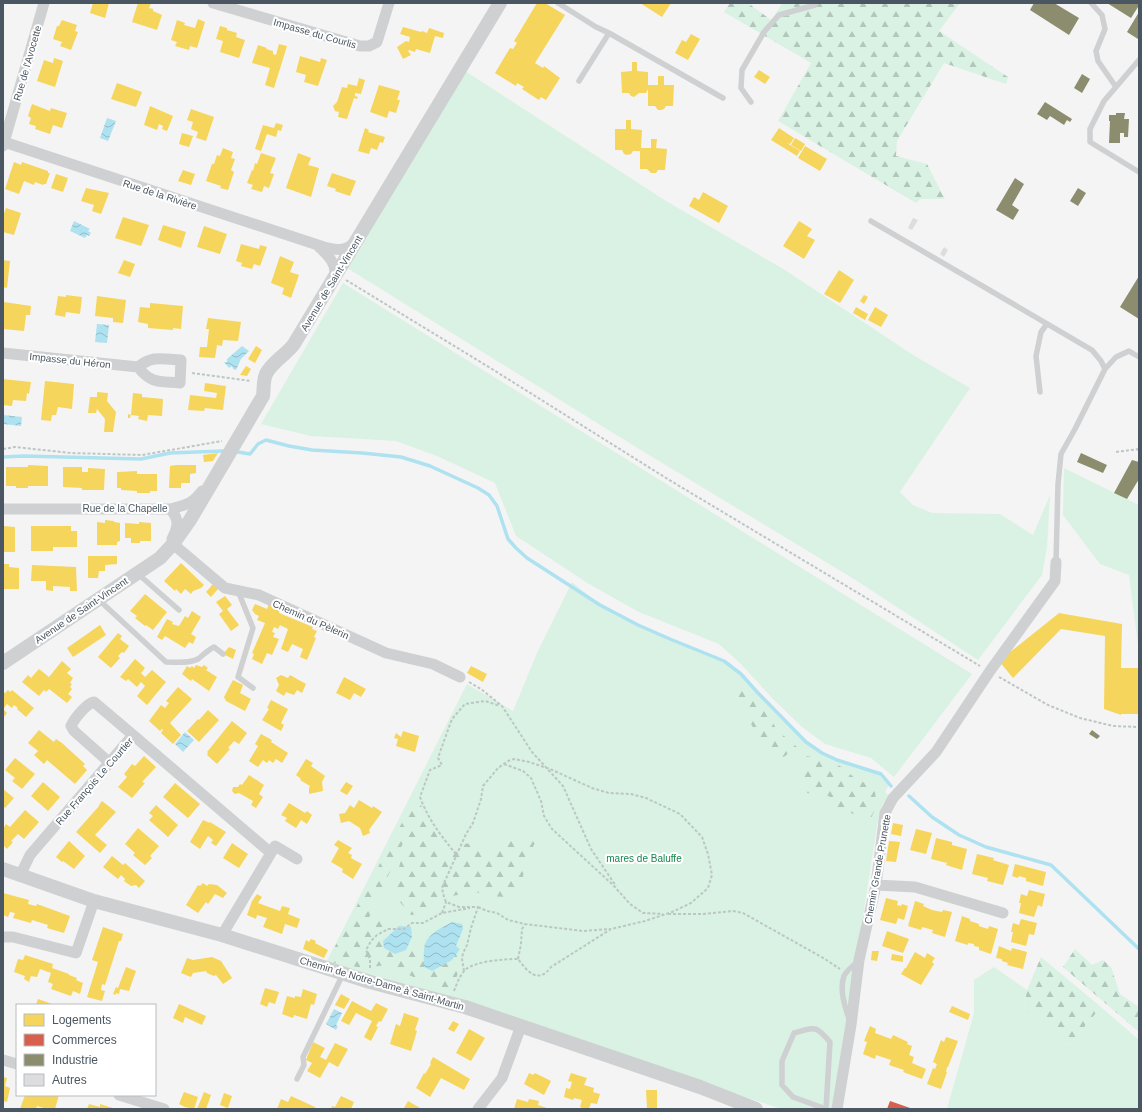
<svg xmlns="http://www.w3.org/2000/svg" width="1142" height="1112" viewBox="0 0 1142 1112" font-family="Arial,sans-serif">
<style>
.green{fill:#d9f2e3}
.forest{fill:url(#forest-firs)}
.water{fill:url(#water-waves)}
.homes{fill:#f6d55c}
.shops{fill:#d6604d}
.industry{fill:#8c8c6e}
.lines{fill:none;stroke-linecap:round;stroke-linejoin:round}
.stream{stroke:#aee2f0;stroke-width:3.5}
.building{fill:#ddddde}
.path{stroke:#bcc7c4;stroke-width:2;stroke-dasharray:3 2;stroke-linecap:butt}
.service{stroke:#ced0d2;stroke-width:5.5}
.minor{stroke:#ced0d2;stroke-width:11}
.tertiary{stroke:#ced0d2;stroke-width:14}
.labels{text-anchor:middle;stroke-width:4;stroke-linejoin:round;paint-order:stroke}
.street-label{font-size:10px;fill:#4a5661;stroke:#fff}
.park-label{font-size:10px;fill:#17864f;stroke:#fff}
</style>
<defs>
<pattern id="forest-firs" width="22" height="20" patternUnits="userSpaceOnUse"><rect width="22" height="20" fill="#d9f2e3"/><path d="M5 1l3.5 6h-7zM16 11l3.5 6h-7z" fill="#b2c7bb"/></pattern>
<pattern id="water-waves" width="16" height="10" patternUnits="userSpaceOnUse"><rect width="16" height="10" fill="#aee2f0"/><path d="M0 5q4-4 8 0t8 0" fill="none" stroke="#90bac6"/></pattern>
</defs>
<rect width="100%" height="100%" fill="#f4f4f4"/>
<!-- green -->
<path class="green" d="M465,71l201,130 119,69 128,85 57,33 -70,104 13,13 19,8 68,1 33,21 17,-40 -3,52 -5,28 -64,85 -124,-81 -210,-127 -297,-184z
M343,283l629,391 -78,103 -23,-19 -46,-14 -23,-17 -30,-29 -32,-35 -21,-19 -80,-32 -50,-28 -73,-48 -21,-53 -58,-27 -41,-15 -85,-5 -50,-12z
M1064,468l75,37v148l-10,-78 -29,-11 -37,-49z
M572,582l28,23 38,20 32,14 54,22 17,13 17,19 48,49 16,11 15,7 44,14 8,11 -4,7 4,4 -7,9 -5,21 -44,283h-51l-456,-146 141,-279 46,27 24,-58z
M994,967l33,23 -3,18 44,38 33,-39 38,33v68l-2,-1 -1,2h-189l27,-96v-33z"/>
<!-- forest -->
<path class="forest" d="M730,3h18l23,17 11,-16 8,-1h170l-21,28 69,46 -2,7 -62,-21 -47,78 -1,15 31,8 18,35h-25l-4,4 -138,-82 33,-58 -87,-51z
M743,687l26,29 8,14 20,17 -16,12 -15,-12 -23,-35 -7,-23z
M807,756l22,5 13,6 15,13 18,6 1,21 -7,16 -15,-9 -15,-4 -10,-14 -22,-3 -7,-30z
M416,797l24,40 -3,15 5,4 10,-11 21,-2 24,8c10,-13 15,-13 32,-14l6,6 -10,19 -3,23 -7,10 -10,2 -15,-1 -15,-4 -23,4 -13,6 -9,11 -19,2 -17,-20 2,-17 12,-43 -9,-4 5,10 -38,83 22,-7 2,7 -6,12 4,11 17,-2 12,1 10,5 29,3 4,10 -3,12 -5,10 -10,4 -55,-25 -26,3 -20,-5h-15z
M1075,949l17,16 11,-5 8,7 9,27 19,13v25l-76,-65z
M1041,957l60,50 -33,39 -44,-38 3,-18z"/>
<!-- water -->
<path class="water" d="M107,118l9,3 -8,20 -8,-3z
M74,221l16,8 -2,2 3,2 -2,3 -2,-1 -2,3 -15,-7z
M97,324l12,1 -2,18 -12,-1z
M242,346l7,5 -8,8 -5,11 -3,-1 -1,-3 -3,2 -5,-6h3v-3z
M3,415l19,2 -1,9 -18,-2z
M185,732l9,8 -11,12 -8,-8z
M452,922l10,2 1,5 -7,17 4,3 -8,11 -20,11 -8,-4c0,-7 -1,-17 1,-23 4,-11 18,-17 27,-22z
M399,926l12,1 1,10 -6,13 -11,4 -11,-6 -1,-7z
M334,1009l8,4 -6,12 2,1 -2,4 -10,-6z"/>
<!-- homes -->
<path class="homes" d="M93,3h16l-4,15 -15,-5z
M138,3h13l-2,5 4,1v2l9,4 -5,15 -25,-8z
M537,3h8l20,12 -30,48 8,5 1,-2 16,12 -14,22 -5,-3 -2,3 -17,-11 2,-2 -7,-4 -1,3 -21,-13 15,-25 3,1 4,-6 -3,-2z
M640,3h31l-9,14z
M198,19l7,3 -8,26 -7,-2 -1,4 -14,-4 2,-4 -6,-2 6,-20 8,3 -1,2 11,3z
M62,20l15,5 -2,6 3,1 -7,18 -11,-4 2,-4 -9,-3 4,-13h2z
M220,26l7,2v2l10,3 -1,4 9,3 -6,18 -19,-6 3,-11 -7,-2z
M403,27l18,5 1,-1 5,2 2,-5 15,5 -1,5 -8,-2 -5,17 -14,-4 -1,3 -6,-2 -1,1 3,4 -8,4 -6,-12 9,-6 3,1 1,-5 -10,-3z
M691,34l9,5 -12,21 -13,-7 7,-13 4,2z
M279,44l8,2 -13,42 -9,-3 5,-17 -18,-5 6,-18 9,3 -1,1 7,2v3l3,1z
M300,56l20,6 1,-4 6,2 -9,26 -14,-4 2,-7 -10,-3z
M54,58l9,3 -8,26 -18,-6 7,-21 9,3z
M632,62h5v9l11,1v13h10v-9h6v9h10l-1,21h-7l-2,3 -3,1h-3l-3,-4h-7v-17l-2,4h-7l-5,4 -3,-1 -2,-3h-7l-1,-21 11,-1z
M759,70l11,7 -5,7 -11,-7z
M359,78l6,2 -4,14 -6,-1v3l3,1 -1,2 -3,-1 -7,21 -9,-2 1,-5 -4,-1 -2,-5 4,-4 5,-15 5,1 1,-4 9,2z
M117,83l25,9 -6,15 -25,-8z
M379,85l21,6 -3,9h3l-4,13 -7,-2 -2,7 -17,-6z
M32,104l18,7 1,-3 16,5 -5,15 -9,-3 -3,9 -15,-5 1,-3 -7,-2 2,-6 -3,-2z
M150,106l23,10 -6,15 -5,-2 1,-3 -4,-2 -2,6 -13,-5z
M191,109l23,8 -8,24 -9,-3h-1l2,-6 -7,-3 2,-7 -6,-2z
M626,120h5v9l11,1 -1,18h10v-9h6l-1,9 11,1 -2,21h-7l-2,3h-5l-4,-4h-7v-18h-7l-2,3 -4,1 -3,-1 -2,-4h-7v-21h11z
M276,123l7,2 -2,6 -3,-1 -2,7 -9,-3 -6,17 -6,-2 8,-24 11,3z
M365,128l4,2 -1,2 17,5 -2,6 -3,-1 -3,8 -6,-2 -2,6 -11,-3z
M779,128l15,10 -4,6 -3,-1 13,8 -3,5 -26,-16z
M182,133l11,3 -4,11 -10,-3z
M795,138l10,6 -4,7 -10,-6z
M805,146l22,13 -7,12 -22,-13z
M223,148l10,4 -2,6 4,1 -4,11 3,2 -6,18 -8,-2 1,-2 -15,-5 6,-17h2l3,-9 3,1z
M261,153l15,5 -6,15 4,1 -5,14 -5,-2 -2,6 -11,-3 2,-4 -6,-2 5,-13 1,1 2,-8 2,1z
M298,153l13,5 -3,7 11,3 -8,29 -25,-9z
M14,162l7,3 1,-3 26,9v2h2l-4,11h-2l-1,1 -8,-3 -1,3 -10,-4 -5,13 -14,-5z
M183,170l12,4 -4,11 -13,-4z
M332,173l24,8 -6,15 -15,-5 1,-2 -9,-3z
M56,174l12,4 -5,14 -12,-4z
M86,188l23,5 -8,21 -9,-3 2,-6 -13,-4z
M703,192l25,14 -9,17 -30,-17 5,-9 5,3z
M6,208l15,5 -7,22 -11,-3v-16z
M123,217l26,8 -8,21 -26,-8z
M799,221l13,8 -5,7 8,4 -11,19 -21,-13z
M163,225l23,7 -5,16 -23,-8z
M204,226l23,8 -7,20 -23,-7z
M241,244l18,5 1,-4 7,2 -7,19 -6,-2 -2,5 -11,-3 1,-3 -6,-2z
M280,256l14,6 -4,10 9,3 -8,23 -9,-4 2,-6 -13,-5z
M3,260l7,1 -3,27 -4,-1z
M124,260l11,4 -5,13 -12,-4z
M839,270l15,10 -14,23 -16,-9z
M66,295l16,2 -2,17 -14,-2 -1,5 -10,-2 3,-19 8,1z
M864,295l4,2 -4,7 -4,-3z
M97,296l29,4 -3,23 -10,-1v-4l-18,-2z
M4,302l27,4 -1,9h-4l-2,16 -21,-2z
M150,303l33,3 -2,23 -8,-1v2l-25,-2v-4l-10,-2 2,-15 10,1z
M856,307l12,7 -3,6 -12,-7z
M875,307l13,8 -7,12 -13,-7z
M208,318l33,4 -3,19 -15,-1 -1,6 -5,-1 -2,13 -16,-1 1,-10h7l2,-18h-3z
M256,346l6,4 -7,13 -7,-4z
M246,366l5,3 -4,7 -7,-1z
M3,379l28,3 -2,12 -2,-1 -1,8 -13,-1 -1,6 -9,-1z
M45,381l29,3 -2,25 -14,-2 -2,8h-4l-1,6 -10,-1z
M205,383l21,3 -3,24 -18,-2 -1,3 -16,-1 2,-15 26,3 1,-5 -13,-2z
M97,392l11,1 -1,8 9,11 -3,20h-9l1,-13 -8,-10 -1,4h-8l2,-16h7z
M133,393l9,1v3l21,2 -1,17 -14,-1 -1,6 -9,-2 1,-3 -8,-1 -1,3h-2v-4l3,1z
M218,453l-5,8 -9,1 -1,-7z
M28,465l20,1v20h-20v2h-12v-2h-10v-19h22z
M176,465h20v8l-6,1v9h-9v5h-12l1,-22z
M63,467h19v5h6v-4l17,1 -1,21h-22v-2l-19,-1z
M137,471v3h20v17h-7v2h-13v-2l-16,-1v-2h-4v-16z
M105,520l9,1v1l6,1v18l-3,1v3h-20v-23l8,1z
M139,522l12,1v18h-11v2h-9v-5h-6v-15l14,1z
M3,526l12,1v25h-12z
M31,526h40v5h6v16h-24v4h-22z
M88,556h29v8l-12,1v6h-6l-1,7h-10z
M181,563l23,22 -3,3 -8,3 -2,3 -6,-5 -4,5 -5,-5 -1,2 -11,-10z
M3,564h6v3l10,1v21h-16z
M32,565l44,2 1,24h-7v-4l-17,-1v5l-7,-1v-9h-15z
M213,584l5,5 -7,8 -5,-5z
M145,594l22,18 -14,18 -7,-5 -1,1 -10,-8 2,-2 -7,-5z
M225,596l7,9 -5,4 12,16 -8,6 -12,-17 4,-3 -7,-9z
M255,604l12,5 2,-5 11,5 -1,4 34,14 -1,2 5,2 -3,6 2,1 -9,22 -7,-3 3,-8 -11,-5 -4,8 -7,-3 7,-20 -8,-4 -2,4 -4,-2 -2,5 3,1 -2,4 6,2 -7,16 -5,-2 -5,11 -10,-5 2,-5 -2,-1 13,-30 -8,-3 2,-4 -4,-2 -3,-4z
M192,611l9,6 -10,17 5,3 -3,7 -4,-2 -4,6 -20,-12 -3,4 -5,-3 10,-18 6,3 -1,2 7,2 6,-10 3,2z
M1059,613l63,11 -1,44h18v46h-18v1l-17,-6 1,-73 -44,-7 -48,49 -14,-17z
M100,625l6,10 -33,22 -6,-9z
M118,633l4,3 -2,3 9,7 -5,7 -2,-1 -4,4 2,2 -9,10 -13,-11z
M229,647l7,3 -3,9 -10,-5z
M135,659l10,9 -4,5 4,4 7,-7 14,12 -19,23 -10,-9 8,-10 -4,-4 -4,5 -9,-8 -2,2 -6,-4z
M62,661l9,8 -4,4 6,5 -3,5 2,1 -2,3 2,2 -4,5 4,3 -5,6 -18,-14 -3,3 -2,-2 -5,6 -17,-14 6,-7 3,3 8,-9 10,8z
M196,665l6,2 2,-2 4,3 -2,2 11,7 -8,14 -17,-12 -1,2 -9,-7 5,-8 3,2 2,-2 2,2z
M471,666l16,8 -4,8 -16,-9z
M281,675l7,3 2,-3 16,9 -4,9 -5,-3 -3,5 -8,-3 -2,4 -8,-5 3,-6 -3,-7z
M344,677l22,12 -5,8 -7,-4 -4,7 -14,-7z
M233,680l10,5 -3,8 11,6 -6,12 -19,-10 -2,-4z
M178,687l14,12 -22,24 11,12 -8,9 -12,-11 2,-3 -1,-1 -2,2 -11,-10 12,-16 4,3 4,-5 -3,-2z
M8,690l2,2 2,-2 22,18 -8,9 -9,-8 1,-1 -4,-3 -2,3 -5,-4 -4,5 4,4 -4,5v-26l2,1z
M271,700l17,9 -7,14 3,2 -3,6 -19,-11 7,-11 -2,-1z
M208,710l11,10 -20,22 -12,-11 11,-12 1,1z
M232,721l15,12 -8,11 -5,-3 -6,7 2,1 -13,15 -10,-9 1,-2 -1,-1z
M39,730l15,12 2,-3 6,4 23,21 -2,2 4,4 -12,14 -28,-24 -3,4 -10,-9 4,-4 -10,-8z
M403,731l16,5 -4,16 -19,-6 2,-7 -4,-1 2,-5 5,4z
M261,734l11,6 -1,2 17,11 -6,10 -6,-4 -3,4 -4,-3 -2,3 -4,-3 -5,7 -9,-6 9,-15 -3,-2z
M144,756l12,11 -14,15 3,1 -13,15 -14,-11 9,-10 -3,-3 8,-10 3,2z
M15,758l20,16 -13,15 -10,-8 3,-3 -10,-8z
M306,759l7,4 -2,3 14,10 -3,6 1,9 -14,3v-6l1,-2 -10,-6 1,-1 -5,-4z
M249,775l15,10 -5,9 4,3 -7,11 -5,-3 2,-4 -14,-8 -4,1 -3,-3 1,-4h5l2,-3 2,1z
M43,782l17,15 -12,14 -17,-15z
M346,782l7,4 -6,9 -7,-4z
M175,783l25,21 -12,14 -25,-21z
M3,789l11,9 -9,10 -2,-2z
M359,800l13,8 1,-2 9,6 -13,18 1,3 -7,3 -3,-8 -11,-7 -8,2 -2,-9 6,-1 5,-8 4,3z
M102,801l14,11 -21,23 12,10 -7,8 -24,-21 23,-26v-1z
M289,803l16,10 2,-2 5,4 -5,9 -6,-4 -5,8 -11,-7 2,-3 -6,-3z
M156,805l22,20 -10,12 -19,-17 4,-4 -4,-3z
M25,810l14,12 -15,17 -6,-5 -7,7 2,1 -6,7 -4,-4v-16l3,-5 4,3z
M203,820l7,3v-1l16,10 -10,14 -5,-3 2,-3 -5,-4 -8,13 -10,-7z
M893,823l10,2 -2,11 -10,-2z
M138,828l21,18 -9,10 2,2 -7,7 -12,-10 2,-2 -10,-9z
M916,829l16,4 -6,21 -16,-4z
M936,838l16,4v3l15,4 -5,21 -16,-5 1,-2 -16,-4z
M338,840l14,8 -4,5 4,2 -1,3 11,6 -9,15 -11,-7 1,-3 -12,-7 8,-14 -5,-3z
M69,841l16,15 -11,13 -11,-8 -1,1 -6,-5z
M889,841l11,1 -4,20 -10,-1z
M232,843l16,11 -9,14 -16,-10z
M977,854l17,4 -1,2 16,5 -6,20 -16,-4 1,-3 -16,-4z
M112,856l11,9 2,-2 20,18 -6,7 -3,-3 -5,1 -7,-5 1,-2 -4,-4 -3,4 -15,-12z
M1015,864l31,8 -3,14 -17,-5v-3l-7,-2 -1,2 -6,-2z
M203,883l4,3 2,-2 8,1 10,8 -4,5 -8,-4 -7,10 -2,-2 -8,11 -12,-8 12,-20 2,1z
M1029,890l16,4 -3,13 -4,-2 -4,12 -15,-4 2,-10h-2l2,-9 6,2z
M3,893l26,7 -1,4 8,2 1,-2 33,12 -6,17 -17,-5 1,-3 -16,-5 -1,3 -18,-5 2,-5 -5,-1 -2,5 -5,-2z
M257,894l5,3 -4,6 22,8 2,-5 8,2 -2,6 12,5 -3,9 -12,-4 -3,10 -19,-7 4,-9 -10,-3 -1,4 -9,-4 5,-14z
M886,898l12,3 -1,4 4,1 1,-2 6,2 -4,14 -6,-2 -2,6 -16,-4z
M915,901l9,3 -1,2 9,4 10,2 1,-2 9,2 -7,25 -13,-4 1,-3 -11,-3 -1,3 -13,-4z
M962,916l8,3v2l9,3v2l9,3 1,-3 9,3 -7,25 -12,-4v-3l-5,-1v-2l-6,-1v2l-13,-4z
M1021,919l16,4 -3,12 -5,-1 -3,12 -15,-4 2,-10h-2l2,-9 6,2z
M103,927l20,7 -2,7h-2l-14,44 -3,-1 -1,6 4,1 -3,10 -15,-4 11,-35 -6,-2z
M887,931l22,8 -6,14 -21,-7z
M311,939l5,2 -1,2 13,7 -4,8 -21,-9 3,-9 3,2z
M999,946l12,5 1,-3 15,4 -4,17 -16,-4 1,-2 -6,-2v-2l-6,-1z
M872,951h7l-2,10 -6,-1z
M915,952l10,6 2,-5 8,5 -3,4 2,2 -13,21 -20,-11 4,-6h1z
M892,954l11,2v6l-12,-2z
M25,955l28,9 -1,4 17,6v1l8,3 -1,2 7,3 -3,11 -7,-3 -2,5 -20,-7 2,-5 -5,-2 3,-9 -11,-4 -3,8 -6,-1 -2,6 -5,-3 1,-3 -11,-4 4,-13 5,1z
M212,957l9,4 11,17 -9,6 -7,-9 -2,1 -7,-3 -1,-2 -13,2 -2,4 -10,-4 6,-15 6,2z
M126,967l10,4 -7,20 -9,-2 -1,5 -3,-1 -1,2 -2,-1 3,-7 2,1z
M265,988l14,4 -4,12 -6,-2 -2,5 -7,-3z
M303,989l14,5 -3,11 -3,-1 -4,15 -13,-4 -1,3 -11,-4 5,-18 8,2v-2l6,1z
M341,994l9,5 -6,10 -9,-4z
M38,999l17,6h-19z
M352,1001l19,10 5,-8 12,6 -7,13 -2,-1 -3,5 2,1 -7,14 -7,-4 8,-16 -16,-8 -7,12 -8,-4z
M179,1004l27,12 -4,9 -17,-8 -2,6 -10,-5z
M952,1006l18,8 -2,6 -19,-8z
M404,1013l15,5 -4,12 2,1 -6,20 -21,-7 6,-20 4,2z
M453,1021l6,3 -5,8 -6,-3z
M870,1026l6,3 -1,4 16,6 2,-4 15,7 -1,2 5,2 -3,9 5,2 -2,6 14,6 -4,10 -19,-7 1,-2 -15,-5 2,-5 -15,-5 -1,4 -12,-5 4,-12 -3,-1z
M469,1029l16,9 -14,23 -15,-8z
M946,1037l12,4 -10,26h-1l-1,5h1l-6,17 -14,-5 6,-16 2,1 2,-5 -4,-2 8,-22 3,2z
M313,1042l12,6 -5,9 6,3 9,-17 13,6 -10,18 -9,-5 -9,16 -13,-7 5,-8 -6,-3z
M433,1057l37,22 -6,11 -23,-12 -11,19 -14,-9 8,-15 1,1 6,-10 -1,-1z
M529,1073l4,2 2,-2 16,8 -7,14 -20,-11z
M571,1073l16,5 -3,7 10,3 -1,4 7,2 -3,10 -6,-1 -2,6h-4l-5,-2 2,-7 -8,-2 -1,2 -9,-3 2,-9 4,1 2,-7 -4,-1z
M3,1077l4,1 -2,8 5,2 -3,14 -4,-1z
M646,1090h11v18l-3,1 -7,-1z
M184,1092l14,5 -4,12 -9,-2 -6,-3z
M204,1092l7,3 -5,14 -3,-1 -1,1h-5z
M224,1093l8,3 -4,12 -8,-3z
M25,1095l27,1 7,-1 -4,14h-8l-10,-3 -1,3h-16z
M291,1096l24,11v2h-38l4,-10 7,3z
M341,1096l13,6 -3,7h-20l1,-3 3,1z
M517,1099l11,3 1,-3 10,2 -1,4 12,4h-36z
M408,1101l14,8 -18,-1z
M89,1104l11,3v-3l16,5h-29z"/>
<!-- shops -->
<path class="shops" d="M890,1101l23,8h-26z"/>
<!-- industry -->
<path class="industry" d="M1034,3h20l25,15 -10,17 -39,-25z
M1107,3h32v4h-1l-7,11z
M1139,12v26l-1,1 -11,-7z
M1082,74l8,5 -8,14 -8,-5z
M1045,102l27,17 -2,3 -3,-2 -3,5 -14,-9 -3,4 -10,-6z
M1116,113h9l-1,6h5l-1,18h-4v-4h-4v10h-11l1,-22h-1v-6h7z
M1015,178l9,6 -12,21 7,5 -6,10 -17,-10z
M1078,188l8,5 -8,13 -8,-5z
M1139,276v43l-19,-12z
M1081,453l26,12 -4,8 -26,-11z
M1132,460l7,2v17l-12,20 -13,-6z
M1092,730l8,6 -3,3 -8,-5z"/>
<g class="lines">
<!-- stream -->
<path class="stream" d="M238,452l12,2 8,-10 8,-4 23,6 23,4 50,3 39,4 29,9 48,22 11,7 8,11 11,33 8,9 11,10 73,47 38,20 32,14 54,22 17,13 17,19 48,49 16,11 15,7 44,14 10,12
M3,457l21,-1 117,3 29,-6 53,-2
M909,796l23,21 27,18 27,12 65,18 88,84"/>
</g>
<!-- building -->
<path class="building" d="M913,218l5,2 -6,10 -4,-2z
M944,247l4,3 -4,7 -4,-3z"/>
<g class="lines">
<!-- path -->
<path class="path" d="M346,280l146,89 174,109 314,188
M192,373l59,8
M3,449l12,-2 56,6 71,2 80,-14
M1116,452l23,-3
M999,677l49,28 32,13 33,8 26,1
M469,682l12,7 21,17 30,46 31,34 28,63 25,37
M504,764l19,7 8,7 10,23 3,15 8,13 61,56 17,19 13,9 20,1
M456,854c-15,-18 -28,-35 -36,-57l10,-27 12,-5 -4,-7 2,-6 12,-33 13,-15 20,-3 15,5
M478,907l9,4 10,2 11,7 17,4 58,7 27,-2
M442,913l4,-11
M668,914h35l30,-3 10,2 82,46 15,10
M518,959l3,-15 1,-15 3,-5
M370,968v-9l-4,-9 5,-9 6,-6 11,-6h16l8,-6h11l19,-10 28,-5
M454,991c3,-8 6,-16 12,-22 11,-8 38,-10 52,-10 9,12 20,26 33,8l60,-38 34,-8 27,-9 19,-9 17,-15 4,-13 -4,-21 -6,-17 -22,-23 -34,-16 -15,-4 -22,-1 -17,-5 -42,-19 -21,-7 -15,-3 -6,2 -10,7 -15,18 -2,13 -8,24 -7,11 -22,49 -2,5 2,9 2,5 13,5h19l-7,21 -4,17 -4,8 -1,6 2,12"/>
<!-- service -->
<path class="service" d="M558,3l38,24 13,6 114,65
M1091,3l11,12 3,14 -9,22 2,10 18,26 -12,14 -14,28v13l49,30
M579,81l30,-48
M1116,87l23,-27
M751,102l-10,-14 1,-18 22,-38 15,-17 36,-10 1,-2
M871,221l221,129 9,11 4,8
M1040,392l-4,-36 5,-24 6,-8
M1056,562l2,-78 3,-30 14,-25 30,-60 11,-12 13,-6 10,6
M137,573l42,37
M238,591l15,37 -15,49 15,11
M99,600l67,62c9,0 23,2 32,-3 5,-4 10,-9 16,-12l9,7
M849,1019c-4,-13 -10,-29 -5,-43 2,-5 9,-10 13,-14
M297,1079l7,-14 -1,-8 40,-83
M826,1109l-33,-12 -11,-12v-24l12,-28c22,-6 21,-8 36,9l-4,67"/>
<!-- minor -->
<path class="minor" d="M213,3l147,43h9l8,-4 12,-39
M4,142l320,105c12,3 21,5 30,-4
M3,146l41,-143
M319,247c9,8 18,17 16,30
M3,353l135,14c13,17 21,14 42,16l1,-23c-19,-1 -28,-5 -43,7
M3,509h167c16,-4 22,-5 32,-18
M170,509c10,10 8,18 2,30
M173,544l52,44 34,7 127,58 47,11 27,13
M110,763l-36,-32 -3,-5c3,-7 16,-23 23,-24l39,33
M271,853l4,-7 22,13
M20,876l10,-21 103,-120 138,118 -49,82
M876,885l39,2 88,26
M3,937h10l63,16 18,-52
M3,1060l14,4
M119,1095l45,14
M478,1109l24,-31 19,-52
M837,1109l14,-84 8,-65 17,-75 9,-72 8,-15 43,-46 54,-81 65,-90 1,-19"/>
<!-- tertiary -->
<path class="tertiary" d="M3,663l157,-105 13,-14 17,-24 73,-124c1,-7 0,-15 3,-22 6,-12 20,-19 28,-30l206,-341
M3,869l91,32 128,34 148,47 95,25 235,80 56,22"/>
</g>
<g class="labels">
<!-- street labels -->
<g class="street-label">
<text transform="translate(315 33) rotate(16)" y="4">Impasse du Courlis</text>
<text transform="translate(27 63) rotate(-74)" y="4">Rue de l'Avocette</text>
<text transform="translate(160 194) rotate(18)" y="4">Rue de la Rivière</text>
<text transform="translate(331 283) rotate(-59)" y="4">Avenue de Saint-Vincent</text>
<text transform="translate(70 360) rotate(6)" y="4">Impasse du Héron</text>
<text x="125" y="512">Rue de la Chapelle</text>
<text transform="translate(81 610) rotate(-34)" y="4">Avenue de Saint-Vincent</text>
<text transform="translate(311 619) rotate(24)" y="4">Chemin du Pèlerin</text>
<text transform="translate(94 781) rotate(-49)" y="4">Rue François Le Courtier</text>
<text transform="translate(877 869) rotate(-80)" y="4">Chemin Grande Prunette</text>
<text transform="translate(382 983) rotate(16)" y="4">Chemin de Notre-Dame à Saint-Martin</text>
</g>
<!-- park labels -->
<g class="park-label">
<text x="644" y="862">mares de Baluffe</text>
</g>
</g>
<!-- border -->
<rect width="1142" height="1112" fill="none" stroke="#4a5661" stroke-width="8"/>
<!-- legend -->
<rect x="16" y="1004" width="140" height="92" fill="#ffffff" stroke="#b7bbc0"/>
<rect x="24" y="1014" width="20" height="12" fill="#f6d55c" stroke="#b7bbc0"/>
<text x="52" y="1024" font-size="12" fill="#4a5661">Logements</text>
<rect x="24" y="1034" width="20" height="12" fill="#d6604d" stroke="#b7bbc0"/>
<text x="52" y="1044" font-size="12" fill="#4a5661">Commerces</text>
<rect x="24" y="1054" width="20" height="12" fill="#8c8c6e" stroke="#b7bbc0"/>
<text x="52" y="1064" font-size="12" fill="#4a5661">Industrie</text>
<rect x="24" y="1074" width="20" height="12" fill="#ddddde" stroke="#b7bbc0"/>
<text x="52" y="1084" font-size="12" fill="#4a5661">Autres</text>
</svg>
